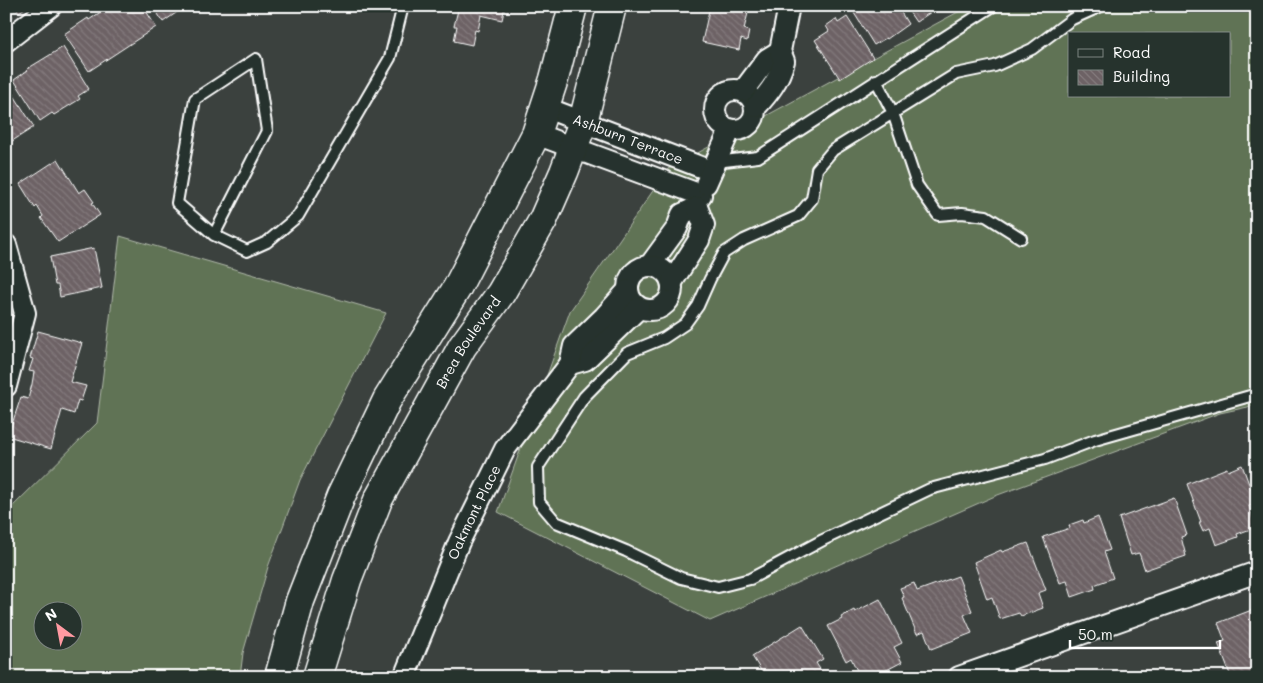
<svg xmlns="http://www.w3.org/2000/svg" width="1263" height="683" viewBox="0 0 1263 683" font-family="Mali,sans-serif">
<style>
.grass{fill:#617355;stroke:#b0b9aa;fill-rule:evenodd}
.building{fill:url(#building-back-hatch);stroke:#fff}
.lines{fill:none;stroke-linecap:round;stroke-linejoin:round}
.service-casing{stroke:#fff;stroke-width:14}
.minor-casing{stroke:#fff;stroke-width:24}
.primary-casing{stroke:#fff;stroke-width:31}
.service{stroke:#26332d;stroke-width:10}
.minor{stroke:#26332d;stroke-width:20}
.primary{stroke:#26332d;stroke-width:28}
.labels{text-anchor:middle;stroke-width:4;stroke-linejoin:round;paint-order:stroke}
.street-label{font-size:14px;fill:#fff;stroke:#26332d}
</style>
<defs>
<pattern id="building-back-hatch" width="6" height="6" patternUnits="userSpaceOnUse" patternTransform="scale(1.25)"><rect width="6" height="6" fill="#6d6265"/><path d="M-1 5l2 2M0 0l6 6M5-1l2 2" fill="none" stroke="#837a7c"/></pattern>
</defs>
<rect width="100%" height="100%" fill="#3b413e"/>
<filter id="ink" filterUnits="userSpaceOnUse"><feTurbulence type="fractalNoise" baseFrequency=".02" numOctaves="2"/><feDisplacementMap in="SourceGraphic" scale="10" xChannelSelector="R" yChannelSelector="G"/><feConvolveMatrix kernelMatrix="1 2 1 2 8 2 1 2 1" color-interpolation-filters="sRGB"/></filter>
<g filter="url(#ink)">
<!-- grass -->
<path class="grass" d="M969,6h288v399l-37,8 -225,83 -285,125 -212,-109 72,-201 98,-142zM1069,34h160v62h-160z
M120,236l266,77 -86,167 -32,87 -25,86 -3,24h-234v-164l91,-90zM72,610v30h-30v-30z"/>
<!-- building -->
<path class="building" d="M15,6h13l-9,6z
M109,6h34l13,21 -67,44 -25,-37 24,-16 1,2z
M153,6h33l-23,16z
M459,6h46l-3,14 -21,-5 -3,16 -3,-1 -3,15 -18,-4 3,-15h-3z
M710,6h10l28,7 -4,16 5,2 -2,10 -6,-2 -2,11 -37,-8z
M865,6h32l11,18 -21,15 -1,-1 -12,7 -20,-32z
M905,6h35l-24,16z
M6,7l7,10 -7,5z
M847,17l26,41 -33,21 -25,-39 14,-9 -3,-5 10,-7 2,4z
M63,47l26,42 -11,7 2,3 -26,16 -2,-2 -12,8 -26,-41 14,-10 -1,-1z
M10,89l24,38 -28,18v-53z
M58,159l21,34 6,-4 9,13 -2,1 8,12 -42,27 -17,-24 2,-2 -6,-10 -2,2 -15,-24z
M94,248l8,40 -42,9 -2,-12h-3l-5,-28z
M38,331l44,12 -12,39 16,4 -5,15 -3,-1 -4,14 -12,-4 -11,39 -43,-13 13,-39 7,2 4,-15 2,-12 -5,-1 4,-12 -3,-1z
M1242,465l14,38 -7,3 7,21 -19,7 1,3 -22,8 -6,-17 -7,3 -4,-9h2l-14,-38 40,-16 1,3z
M1174,498l13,37 -6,2 5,19 -41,14 -6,-17 -8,2 -12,-37z
M1098,517l12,33 -6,2 9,26 -19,7 1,4 -23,8 -5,-16 -7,2 -17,-46 27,-9 -1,-3 14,-5 1,3z
M1028,543l18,47 -8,3 5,15 -22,8 -2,-3 -19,6 -8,-22 -5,2 -13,-37 27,-12 1,2z
M958,576l14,35 -8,4 8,18 -41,16 -7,-18 -7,3 -15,-36 2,-1 -4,-9 14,-5 3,8z
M880,599l22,44 -8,4 8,15 -21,11 -2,-3 -13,7h-6l-9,-19 -5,3 -18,-35 14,-7 -1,-2 13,-7 1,2z
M1257,608v66l-9,3 -2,-2 -15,2 -13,-34 7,-2 -7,-18z
M802,625l21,34 -7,4 9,14h-60l-13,-21z"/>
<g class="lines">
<!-- service casing -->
<g class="service-casing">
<path id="service" d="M1101,6l-29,13 -40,30 -37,17 -39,8 -123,76 -16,19 -5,30 -14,17 -54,24 -20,13 -14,26 -12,27 -13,18 -21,14 -37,15 -43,44 -46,70 1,35 17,20 70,29 55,27 37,9 32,-8 73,-39 107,-51 115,-30 50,-19 162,-46
M876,80l17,33 24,72 21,30 24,-2 24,3 35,22
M716,162l42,-5 235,-151
M214,235l53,-104 -11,-72 -61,40 -18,104 37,32 33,16 20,-9 31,-26 92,-158 13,-52"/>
</g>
<!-- minor casing -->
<g class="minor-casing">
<g id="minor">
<path d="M6,41l45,-35"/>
<circle cx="735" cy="110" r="20"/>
<path d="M743,91l24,-32 13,-8"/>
<path id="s1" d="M544,107l167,64"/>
<path d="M756,107c13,-14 23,-27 28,-46l-4,-10 9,-45"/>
<path d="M536,134l165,61"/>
<path d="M706,184l24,-54"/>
<path d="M6,245l19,68 -19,73"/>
<path d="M650,265l27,-37 5,-14 15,-7"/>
<circle cx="650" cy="288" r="22"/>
<path d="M672,282l27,-42 5,-15 -7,-18"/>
<path d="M570,364l15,-4 54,-52"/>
<path id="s2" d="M404,677l55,-135 46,-93 65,-85 4,-18 30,-29 24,-27"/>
<path d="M959,677l298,-105"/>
</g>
</g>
<!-- primary casing -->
<g class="primary-casing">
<g id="primary">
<path d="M279,677l21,-76 41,-105 46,-96 70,-112 79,-154 18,-55 19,-73"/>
<path id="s3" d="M317,677l30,-97 31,-80 84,-153 39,-54 42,-73 21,-48 19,-50 29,-116"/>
</g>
</g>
<!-- service -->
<use href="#service" class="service"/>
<!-- minor -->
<use href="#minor" class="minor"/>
<!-- primary -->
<use href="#primary" class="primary"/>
</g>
</g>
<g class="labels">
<!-- street labels -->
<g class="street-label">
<text dy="5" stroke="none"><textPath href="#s1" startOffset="90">Ashburn Terrace</textPath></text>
<text dy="5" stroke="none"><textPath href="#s3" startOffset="369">Brea Boulevard</textPath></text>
<text dy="5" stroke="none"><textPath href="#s2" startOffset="179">Oakmont Place</textPath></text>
</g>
</g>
<!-- margin -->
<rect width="1263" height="683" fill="none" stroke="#26332d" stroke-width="25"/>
<rect x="12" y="12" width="1238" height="658" fill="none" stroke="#fff" stroke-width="2" filter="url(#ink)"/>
<!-- legend -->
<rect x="1068" y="32" width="162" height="65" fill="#26332d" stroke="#7d8581"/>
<rect x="1078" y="49" width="25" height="8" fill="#26332d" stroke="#7d8581"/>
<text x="1113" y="58" font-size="15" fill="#ffffff">Road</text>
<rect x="1078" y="70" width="25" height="15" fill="url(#building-back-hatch)" stroke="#7d8581"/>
<text x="1113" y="82" font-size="15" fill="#ffffff">Building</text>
<!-- north arrow -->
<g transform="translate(58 626) rotate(328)"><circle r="24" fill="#26332d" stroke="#7d8581"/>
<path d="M0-4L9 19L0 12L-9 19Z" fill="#ff9aa2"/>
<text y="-8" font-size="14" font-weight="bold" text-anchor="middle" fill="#ffffff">N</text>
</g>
<!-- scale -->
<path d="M1070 640v8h150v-8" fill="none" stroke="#ffffff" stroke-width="2.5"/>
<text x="1078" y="640" font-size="15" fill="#ffffff" stroke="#26332d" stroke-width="4" paint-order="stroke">50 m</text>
</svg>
